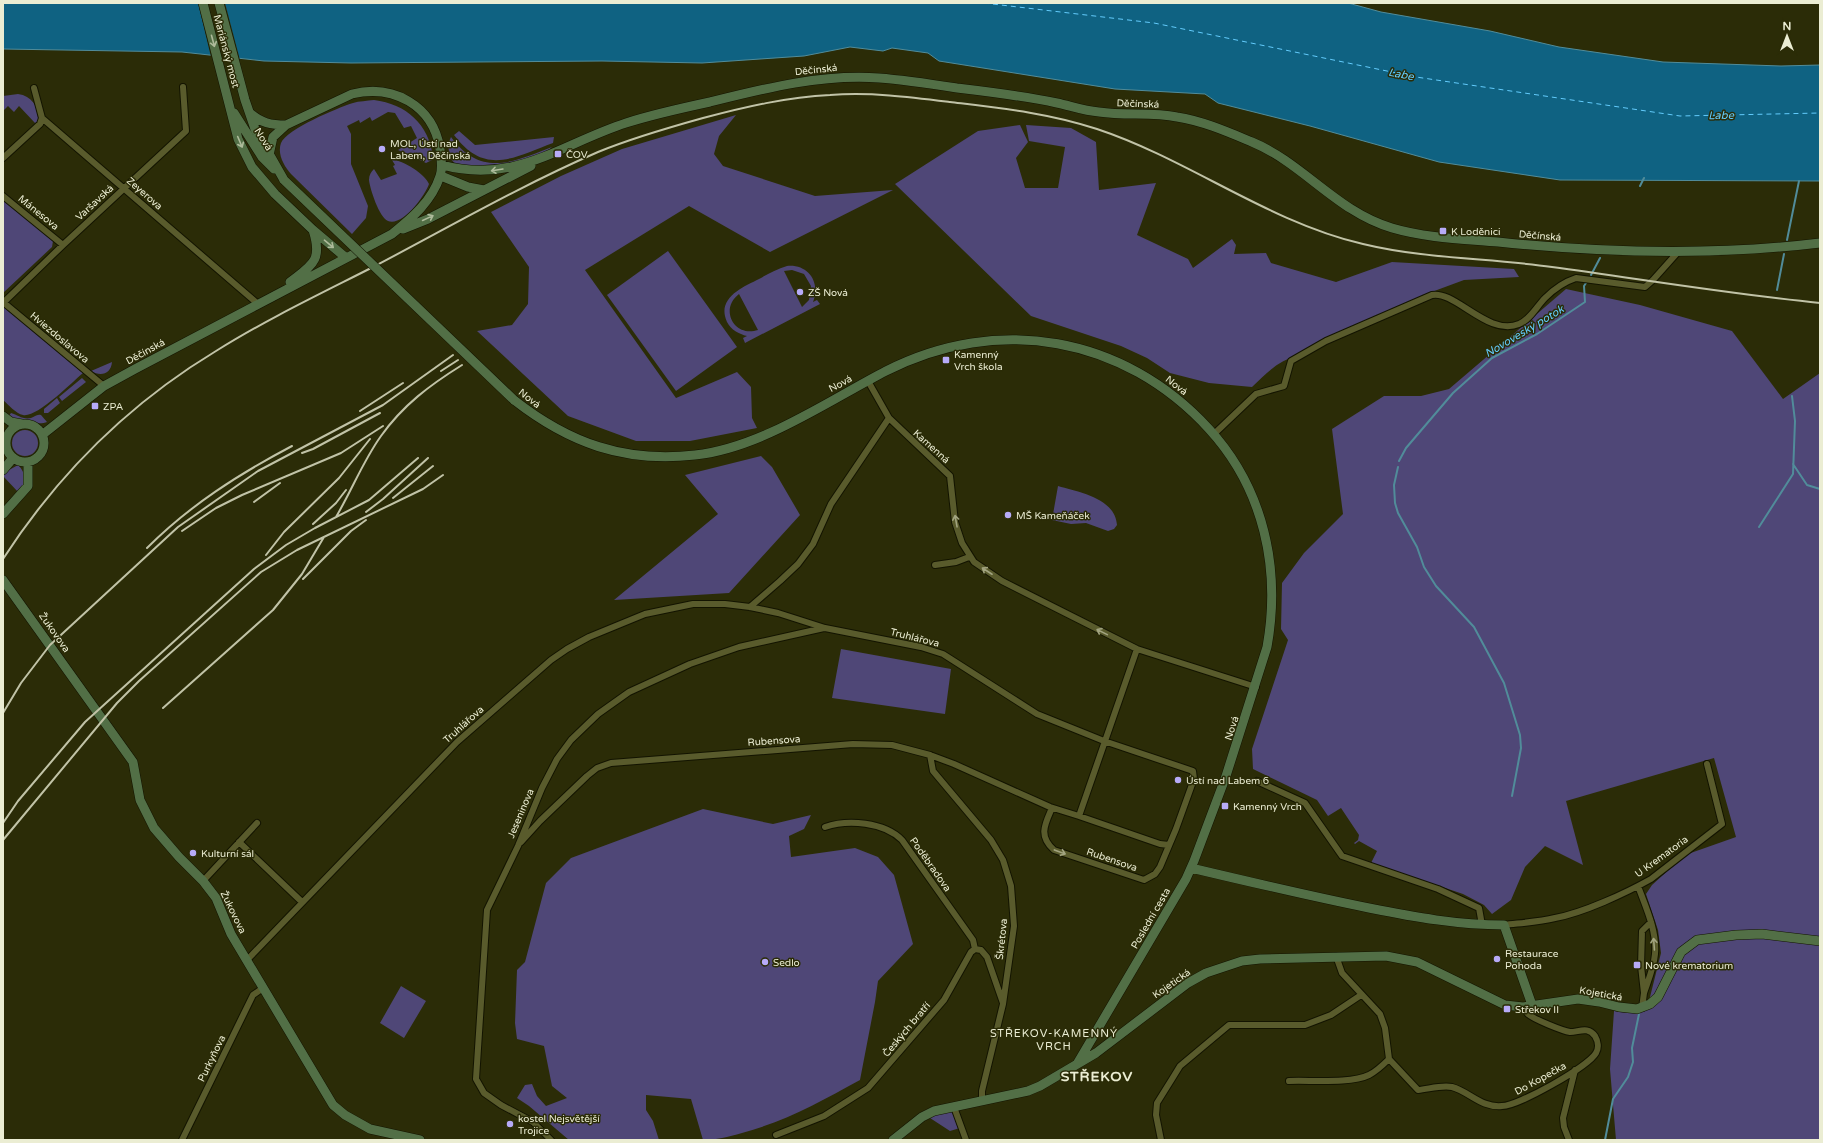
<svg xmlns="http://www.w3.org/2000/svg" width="1823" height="1143" viewBox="0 0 1823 1143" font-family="'Varela Round',sans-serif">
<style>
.green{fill:#4f4777;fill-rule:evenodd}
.water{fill:#0f6282;stroke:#518c9a}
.pier{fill:#2b2c07}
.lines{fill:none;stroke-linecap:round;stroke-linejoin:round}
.stream{stroke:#518c9a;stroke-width:2}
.ferry{stroke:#63ccfd;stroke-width:1;stroke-dasharray:5 4;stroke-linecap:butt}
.street-casing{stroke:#131400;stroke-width:8}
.secondary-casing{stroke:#131400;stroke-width:10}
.street{stroke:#595b2c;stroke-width:6}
.secondary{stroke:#526f46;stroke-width:9}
.rail{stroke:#c1c3a7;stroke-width:2}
.secondary-bridge-casing{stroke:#131400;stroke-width:10;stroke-linecap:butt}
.secondary-bridge{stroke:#526f46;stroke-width:9}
.oneway{stroke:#aebb9b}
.oneway2{stroke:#a2a480}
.poi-dot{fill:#b7abf8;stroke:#2b2c07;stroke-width:1.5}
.labels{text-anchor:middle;stroke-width:3;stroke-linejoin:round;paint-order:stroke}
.street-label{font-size:10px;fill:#ebedd3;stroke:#2b2c07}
.poi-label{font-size:10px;fill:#ebedd3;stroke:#2b2c07;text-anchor:start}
.water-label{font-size:11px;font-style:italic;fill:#63ccfd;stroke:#2b2c07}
.neighbourhood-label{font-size:11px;letter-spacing:1px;fill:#ebedd3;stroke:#2b2c07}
.district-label{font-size:14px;font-weight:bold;letter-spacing:1px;fill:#ebedd3;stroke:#2b2c07}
</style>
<rect width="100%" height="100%" fill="#2b2c07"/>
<!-- green -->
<path class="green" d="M18,94c15,2 21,14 20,28l-3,1 -16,-17 -5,6 -6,-6 -5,5v-15z
M374,100c32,4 55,24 59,57l-1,3 -6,3 -28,-13 19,-12 -6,-12 -7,2 -9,-15 -7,-1 -16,9 -2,-4 -10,6 -1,-3 -12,6 4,8v30l17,42 -2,12 -14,16 -61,-60c-7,-8 -14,-20 -10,-31 6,-14 56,-35 72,-40 6,-2 14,-2 21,-3z
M736,115l-17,21 -5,18 9,12 92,30 78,-6 -123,62 -81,-46 -104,64 91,128 61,-26 14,15 1,31 5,10 -67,13h-54l-68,-25 -91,-85 35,-6 16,-21 1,-37 -38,-55 70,-36 61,-27z
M1020,125l8,17 -12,16 9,30h33l7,-41 -36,-6 -3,-16 45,3 25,14 3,48 57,-7 -19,52 51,24 5,9 39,-29 4,6 -2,9 32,-1 5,10 65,19 56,-20 122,7 5,8 -55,3 -27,10 -62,28 -77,38c-20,4 -32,18 -46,31l-43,-4 -39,-10 -23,-15 -26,-12 -90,-30 -136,-132 83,-53z
M459,131l16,14 79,-8 -1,6c-40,15 -68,33 -99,-8z
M451,137c30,41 62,25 101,10 -14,14 -78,28 -96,17 -7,-4 -7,-13 -8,-20z
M392,160c11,0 33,14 37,24 -4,12 -27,43 -41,37 -9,-4 -18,-32 -19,-41 0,-5 2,-8 5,-11l7,11 16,-6 -4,-8 2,-1z
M3,199l50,42 -1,6 -49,46z
M668,251l69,96 -61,44 -69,-96z
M787,266c21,-2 34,16 26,36l4,-2 3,4 -75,39 -2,-5 4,-2c-8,-2 -16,-6 -20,-14 -11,-24 16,-35 32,-43 9,-5 18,-10 28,-13zM792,270l12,4 7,12 -2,14 -7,7 -18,-36zM739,294l19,36c-24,8 -39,-21 -19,-36z
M1566,289l74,16 92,26 51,68 37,-26v767h-204l-6,-71 4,-58c12,2 22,3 33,-2l14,-56 -3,-23 -12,-36 6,-9 33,-30 51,-18 -22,-79 -148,43 17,64 -38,-19 -20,21 -14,33 -19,14 -8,-9 -21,-11 -92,-31 6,-12 -18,-10 -4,3 -1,-1 4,-3 1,-5 -18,-27 -13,8 -11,-16 -64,-31 -1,-20 36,-109 -7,-11 1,-46 22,-30 39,-39 -11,-85 52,-33h37l28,-7z
M5,307l78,66c-12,10 -46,45 -60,42 -7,-1 -15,-11 -20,-15v-92z
M112,362c-1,12 -11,15 -21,9z
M82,378l4,4 -24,19 -3,-4z
M57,398l3,5 -12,10h-4v-4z
M11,413c7,2 12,7 20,5 4,-1 5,-4 10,-3l6,7c-8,4 -30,-2 -39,-5z
M12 443a13 13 0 1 1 26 0a13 13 0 1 1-26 0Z
M761,456l11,11 28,48 -71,78 -115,7 104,-86 -33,-39z
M18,465c9,8 7,19 1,28l-16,-17 6,-6z
M1058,486c21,6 57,12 59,39l-3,4 -6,2 -22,-8 -15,1 -19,-4z
M841,649l110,20 -6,45 -113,-16z
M703,809l70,15 38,-9 -7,14 -15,7 2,21 64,-9 23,9 16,18 19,69 -35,37 -3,21 -15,78c-40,22 -74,41 -118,53 -14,4 -26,7 -39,7l-12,-41 -45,-4v15l7,11 6,19h-90l-40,-34 -12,-8 8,-13 7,-1 5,12 9,10 21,-8 -15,-12 -8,-40 -27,-7 -2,-16 2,-53 8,-8 21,-79 25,-25z
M401,986l25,15 -22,37 -24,-15z
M953,1110l7,18 -10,3 -20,-13 6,-4z"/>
<!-- water -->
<path class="water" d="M3,3h1345l33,9 109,19 69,16 104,15 118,4 39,-1v116l-260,-1 -121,-18 -129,-36 -92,-23 -13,-9 -90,-5 -176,-28 -11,-8 -36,-5 -9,3 -33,-4 -46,9 -102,7 -100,-2 -251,2 -87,-2 -82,-9 -179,-3z"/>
<!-- pier -->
<path class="pier" d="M198,3h27l15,57 -29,-3z"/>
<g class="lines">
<!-- stream -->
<path class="stream" d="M1640,186l4,-8
M1787,240l12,-59
M1591,275l9,-17
M1777,290l7,-36
M1399,461l7,-13 47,-55 39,-35 45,-24 48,-32 -1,-16 2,-3
M1793,464l14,21 13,4
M1398,467l-4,18 1,18 3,10 19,34 7,20 12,19 38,41 30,56 16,52 1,13 -9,48
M1759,527l34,-53 2,-53 -3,-25
M1605,1140l8,-41 15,-22 5,-15 -1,-14 7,-34"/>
<!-- ferry -->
<path class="ferry" d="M984,3l170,20 262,54 264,39 140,-3"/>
<!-- street casing -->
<g class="street-casing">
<path id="street" d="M34,88l8,30 216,186
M3,158l37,-34 2,-6
M3,196l60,49
M3,302l101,84
M3,303l60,-58 123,-114 -3,-44
M868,381l21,37 61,58 5,46 7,21 12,19 28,19 135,68 119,38
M1214,434l42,-40 28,-8 7,-25 35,-20 106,-46c23,-5 56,42 87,29 11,-4 18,-18 26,-26 9,-9 19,-16 31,-20l69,9 8,-7 25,-28
M935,565l21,-3 13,-5
M750,607l30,-26 18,-17 15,-20 18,-40 58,-86
M930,755l3,16 58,69 12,20 8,26 3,40 -11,78 -21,87v10
M1257,781l48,22 37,53 96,33 41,19 3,17
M1079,816l58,-167
M825,827c23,-8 59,-5 77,13l71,100 2,9
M239,842l63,60
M521,842l19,-21 47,-45 10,-8 14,-5 242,-19 39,1 38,10 24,9 96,43 29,9 81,28 9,1
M203,881l54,-58
M1638,886c8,22 19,45 17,68 -1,13 -7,27 -11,39
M1504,925c17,-2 35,-3 51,-7 28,-5 71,-25 96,-39l71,-55 -15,-60
M1336,956l6,17 38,41 5,14 4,31
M247,960l210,-218 94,-82 16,-11 22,-12 56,-23 48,-10h32l25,3 28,6 47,15 96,19 22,7 94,60 67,27 89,30 1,8 -18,50 -16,38 -5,7 -11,6 -90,-30c-16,-14 -9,-26 -2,-42
M1642,1008l2,-15 -3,-27 1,-35 9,-9
M1389,1059l29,31c11,-1 23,-5 34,-3 18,5 29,21 50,19 16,0 86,-39 94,-53 3,-5 2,-12 -1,-17 -7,-10 -16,-4 -25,-4 -7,-1 -37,-13 -42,-18 -2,-2 -3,-5 -5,-7
M1289,1081c21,-1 62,3 80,-6 8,-4 13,-9 20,-16
M954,1107l12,33
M776,1135l48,-19 44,-28 76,-88 27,-48 4,-3 6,1 6,7 16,46
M182,1140l71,-145 10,-7
M551,1140l-18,-18 -32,-17 -17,-12 -8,-14 11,-169 31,-64 24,-58 15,-29 14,-19 27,-26 31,-22 61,-28 49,-17 85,-19
M1161,1140l-5,-25 1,-12 15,-24 8,-13 49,-41h76l26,-10 30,-20
M1569,1140l-5,-13 -1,-9 12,-48"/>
</g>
<!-- secondary casing -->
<g class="secondary-casing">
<path id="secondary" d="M203,3l35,136 14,28 23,27 38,36 32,27
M219,3l26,97 10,29 29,51
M234,113l28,44 12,12
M250,113c11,10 21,12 36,12
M442,165c73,20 119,-21 184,-42 28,-9 56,-15 84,-21 56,-14 111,-28 169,-24 26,2 52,6 78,10 34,4 67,8 100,15 14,3 27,8 42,9 26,4 52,0 78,5 26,4 51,15 75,25 51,21 85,70 140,86 34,10 71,11 106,14 107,11 215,14 322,1
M441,176l27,11 16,3
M403,229l25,-10 103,-53
M290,282c22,-17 33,-21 23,-52
M514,400c55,43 110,63 181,55 66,-7 133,-54 191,-84 112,-57 238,-35 323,58 55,60 72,140 58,218l-41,129 -32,85 -8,18 -109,185
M3,416l8,6 11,2
M6 443a19 19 0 1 1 38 0a19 19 0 1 1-38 0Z
M42,435l62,-49 31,-17 257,-135c20,-16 40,-33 48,-58 3,-8 1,-18 0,-27 -7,-44 -47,-65 -88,-55l-66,31 -13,12 -4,18
M3,470l10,-12
M3,514l25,-28v-24
M3,580l130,182 7,38 14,28 25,29 24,24 13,17 15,36 102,171 12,10 25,14 50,11
M1191,868c59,14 118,28 178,40 45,9 89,17 135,17l28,80
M893,1140l29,-23 12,-6 94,-20 12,-5 56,-33 92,-70 18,-10 36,-12 18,-2 126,-3 31,6 88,43 18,2 55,-8 21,3 20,5 18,2 13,-5 8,-7 23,-45 16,-12 39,-5 26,-1 58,7"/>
</g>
<!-- street -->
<use href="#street" class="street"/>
<!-- secondary -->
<use href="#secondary" class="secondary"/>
<!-- rail -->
<path class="rail" d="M441,371l17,-11
M360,411l43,-28
M302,453l11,-4 67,-36
M393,498l40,-32
M254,502l26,-19
M366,512l17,-13 45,-41
M336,517c16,-27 27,-56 45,-81 22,-31 49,-51 81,-71
M313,524l23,-21 10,-13
M182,531l34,-23 26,-13 99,-42 42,-27
M147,548c43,-43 92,-74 145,-102
M266,555l18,-23 55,-54 31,-39
M3,559c55,-85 127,-156 213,-208 51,-32 106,-58 159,-85 74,-39 147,-81 223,-114 34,-14 69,-24 105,-34 42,-11 84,-21 127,-23 41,-3 80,2 120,7 50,6 99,11 147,27 93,31 171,93 266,115 62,15 126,14 189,23 89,12 178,27 268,36
M303,579l48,-48 15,-11
M163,708l110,-98 29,-36 22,-37
M3,713l18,-30 29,-38 128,-118 80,-56 125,-66 70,-50
M3,823l15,-22 67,-79 169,-153 32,-24 29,-17 54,-28 49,-42
M3,840l114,-137 22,-22 122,-109 36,-22 126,-61 20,-14"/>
<!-- secondary-bridge casing -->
<g class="secondary-bridge-casing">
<path id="secondary-bridge" d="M284,180l230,220"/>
</g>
<!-- secondary-bridge -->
<use href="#secondary-bridge" class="secondary-bridge"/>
</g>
<!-- one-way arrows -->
<defs><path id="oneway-shaft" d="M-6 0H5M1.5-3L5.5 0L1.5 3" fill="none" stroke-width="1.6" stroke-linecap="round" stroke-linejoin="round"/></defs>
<g class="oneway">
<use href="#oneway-shaft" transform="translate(213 41) rotate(75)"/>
<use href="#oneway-shaft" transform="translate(240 142) rotate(67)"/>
<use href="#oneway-shaft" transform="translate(497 170) rotate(171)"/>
<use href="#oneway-shaft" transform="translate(428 218) rotate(-25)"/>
<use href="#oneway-shaft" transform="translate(329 244) rotate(40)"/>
</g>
<g class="oneway2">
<use href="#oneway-shaft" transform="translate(956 521) rotate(-100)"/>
<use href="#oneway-shaft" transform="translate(987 571) rotate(-147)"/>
<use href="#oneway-shaft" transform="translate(1102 632) rotate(-154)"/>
<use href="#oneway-shaft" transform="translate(1060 852) rotate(20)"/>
<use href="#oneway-shaft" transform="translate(1654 944) rotate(-94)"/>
</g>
<!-- markers -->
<g class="poi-dot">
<circle cx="382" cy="149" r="4"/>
<rect x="554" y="150" width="8" height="8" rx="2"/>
<rect x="1439" y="227" width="8" height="8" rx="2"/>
<circle cx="800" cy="292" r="4"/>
<rect x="942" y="356" width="8" height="8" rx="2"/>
<rect x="91" y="402" width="8" height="8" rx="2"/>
<circle cx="1008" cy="515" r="4"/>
<circle cx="1178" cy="780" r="4"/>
<rect x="1221" y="802" width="8" height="8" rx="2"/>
<circle cx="193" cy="853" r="4"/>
<circle cx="1497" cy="959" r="4"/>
<circle cx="765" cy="962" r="4"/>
<rect x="1633" y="961" width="8" height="8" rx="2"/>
<rect x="1503" y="1005" width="8" height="8" rx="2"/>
<circle cx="510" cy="1124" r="4"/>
</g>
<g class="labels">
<!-- street labels -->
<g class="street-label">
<text transform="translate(227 51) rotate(75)" y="4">Mariánský most</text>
<text transform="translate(816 69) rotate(-6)" y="4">Děčínská</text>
<text transform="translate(1138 103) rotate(2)" y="4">Děčínská</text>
<text transform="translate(264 139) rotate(57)" y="4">Nová</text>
<text transform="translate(145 193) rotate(41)" y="4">Zeyerova</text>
<text transform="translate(94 202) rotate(-43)" y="4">Varšavská</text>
<text transform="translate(39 212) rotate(39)" y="4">Mánesova</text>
<text transform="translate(1540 235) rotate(5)" y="4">Děčínská</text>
<text transform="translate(60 337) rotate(40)" y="4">Hviezdoslavova</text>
<text transform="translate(145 351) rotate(-29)" y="4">Děčínská</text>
<text transform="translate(840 383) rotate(-28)" y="4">Nová</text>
<text transform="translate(1177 385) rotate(38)" y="4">Nová</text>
<text transform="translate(530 398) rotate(38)" y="4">Nová</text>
<text transform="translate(932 446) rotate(42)" y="4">Kamenná</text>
<text transform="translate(55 632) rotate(55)" y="4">Žukovova</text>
<text transform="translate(915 637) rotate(14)" y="4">Truhlářova</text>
<text transform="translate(463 724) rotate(-42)" y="4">Truhlářova</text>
<text transform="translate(1231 728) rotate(-72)" y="4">Nová</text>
<text transform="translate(774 740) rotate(-4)" y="4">Rubensova</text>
<text transform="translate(520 813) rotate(-67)" y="4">Jeseninova</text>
<text transform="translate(1661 856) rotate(-36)" y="4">U Krematoria</text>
<text transform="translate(1112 859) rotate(19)" y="4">Rubensova</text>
<text transform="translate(931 864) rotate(55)" y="4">Poděbradova</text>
<text transform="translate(234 912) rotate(64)" y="4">Žukovova</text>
<text transform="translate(1150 918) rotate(-60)" y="4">Poslední cesta</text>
<text transform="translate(1001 939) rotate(-84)" y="4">Škrétova</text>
<text transform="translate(1171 983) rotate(-35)" y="4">Kojetická</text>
<text transform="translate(1601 993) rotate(10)" y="4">Kojetická</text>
<text transform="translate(906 1029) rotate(-50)" y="4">Českých bratří</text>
<text transform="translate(211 1058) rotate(-64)" y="4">Purkyňova</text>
<text transform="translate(1540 1078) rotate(-29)" y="4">Do Kopečka</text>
</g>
<!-- poi labels -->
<g class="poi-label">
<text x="390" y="147">MOL, Ústí nad<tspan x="390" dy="12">Labem, Děčínská</tspan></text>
<text x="566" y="158">ČOV</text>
<text x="1451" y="235">K Loděnici</text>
<text x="808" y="296">ZŠ Nová</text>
<text x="954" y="358">Kamenný<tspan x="954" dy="12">Vrch škola</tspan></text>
<text x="103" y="410">ZPA</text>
<text x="1016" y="519">MŠ Kameňáček</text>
<text x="1186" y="784">Ústí nad Labem 6</text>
<text x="1233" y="810">Kamenný Vrch</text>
<text x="201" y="857">Kulturní sál</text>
<text x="1505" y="957">Restaurace<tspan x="1505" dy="12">Pohoda</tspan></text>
<text x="773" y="966">Sedlo</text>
<text x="1645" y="969">Nové krematorium</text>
<text x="1515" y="1013">Střekov II</text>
<text x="518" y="1122">kostel Nejsvětější<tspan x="518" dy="12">Trojice</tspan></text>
</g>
<!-- water labels -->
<g class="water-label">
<text transform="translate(1401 74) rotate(11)" y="4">Labe</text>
<text transform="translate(1721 115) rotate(-1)" y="4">Labe</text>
<text transform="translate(1524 331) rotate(-31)" y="4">Novoveský potok</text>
</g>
<!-- neighbourhood labels -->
<g class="neighbourhood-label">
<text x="1054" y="1037">STŘEKOV-KAMENNÝ<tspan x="1054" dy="13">VRCH</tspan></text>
</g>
<!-- district labels -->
<g class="district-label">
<text x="1097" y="1081">STŘEKOV</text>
</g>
</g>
<!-- border -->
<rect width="1823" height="1143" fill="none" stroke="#ebedd3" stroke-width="8"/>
<!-- north arrow -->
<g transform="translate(1787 36)" stroke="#2b2c07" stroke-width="3" paint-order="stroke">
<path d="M0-3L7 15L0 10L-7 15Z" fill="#ebedd3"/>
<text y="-6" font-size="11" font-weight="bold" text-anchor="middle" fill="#ebedd3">N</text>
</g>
</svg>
